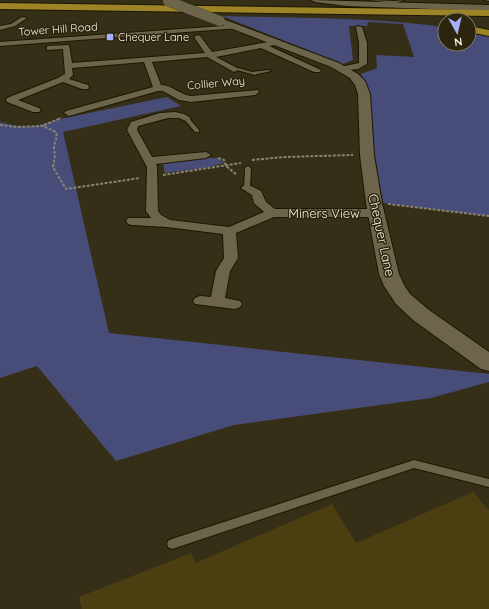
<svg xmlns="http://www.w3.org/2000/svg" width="489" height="609" viewBox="0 0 489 609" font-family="Quicksand,sans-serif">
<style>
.green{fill:#474c79}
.building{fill:#4b3f12}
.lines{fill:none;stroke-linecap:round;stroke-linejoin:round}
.lane-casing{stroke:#1d1701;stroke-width:2}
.street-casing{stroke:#1d1701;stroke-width:2}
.secondary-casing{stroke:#1d1701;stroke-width:2}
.highway-casing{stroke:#1d1701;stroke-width:2}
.path-far1{stroke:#89836f;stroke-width:1.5;stroke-dasharray:2 1;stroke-linecap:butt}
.path{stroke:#89836f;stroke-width:2;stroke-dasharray:3 1.5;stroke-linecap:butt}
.lane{fill:#6d654b;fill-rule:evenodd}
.street{fill:#6d654b;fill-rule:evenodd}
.secondary{fill:#6d654b;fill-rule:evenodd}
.highway{fill:#9d8527;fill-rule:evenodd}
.secondary-bridge-casing{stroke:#1d1701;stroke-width:10;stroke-linecap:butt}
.secondary-bridge{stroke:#6d654b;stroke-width:10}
.poi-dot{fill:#a8b0fc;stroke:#2c250d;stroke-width:1.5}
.labels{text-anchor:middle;stroke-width:3;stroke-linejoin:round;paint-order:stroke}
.far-street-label{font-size:11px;fill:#f6f2e3;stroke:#2c250d}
.far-poi-label{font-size:11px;fill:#f6f2e3;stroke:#2c250d;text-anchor:start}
.street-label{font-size:13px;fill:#f6f2e3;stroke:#2c250d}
</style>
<rect width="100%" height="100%" fill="#362f17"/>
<!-- green -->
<path class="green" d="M222,16c74,2 149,1 223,11v17h24v-13l20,4v181l-106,-13 -9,-48 -6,-63 -7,-18 16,-6 -1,-13 38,2 -11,-33 -35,-2 -1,4h-18l4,34 -10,4z
M167,97l14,9 -118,26 46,201 380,41v8l-58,16 -197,27 -118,36 -79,-95 -37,12v-256c20,6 35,6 55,-2z
M200,158h18l6,5 -19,5 -40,5 -2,-9 2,-1z"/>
<!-- building -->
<path class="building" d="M473,492l16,18v99h-407l-3,-12 112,-44 4,10 137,-59 24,39z"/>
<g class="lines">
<!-- lane casing -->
<g class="lane-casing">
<path id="lane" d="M368,0l27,1 9,-1 -9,3z
M484,0h5v1z
M238,68l14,4 17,-2 2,1 -14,3 -2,1 -18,-5 -1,-1z
M184,117h4l11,13v2h-4l-11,-13z
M248,166l3,2 -1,20 -3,2 -3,-2 1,-20z
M414,460l75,19v8l-75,-19 -242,81 -4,-2 -1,-3 1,-3 4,-2z"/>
</g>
<!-- street casing -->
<g class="street-casing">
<path id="street" d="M22,17l5,1 -12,8 -15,4v-4l11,-2z
M237,25l3,2 -1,1 -239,18v-4z
M357,26l5,1 5,16v21l-9,5 -18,2v-4l19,-4v-20l-3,-16z
M198,35l2,1 12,16 68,-12v4l-11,2 52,24 -1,2h-6l-53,-24 -45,9 21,11 1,2 -4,2 -27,-15 -55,5 9,23c11,0 19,10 30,11l67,-6 1,2 -4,3 -64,7 -12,-2 -16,-9h-5l-89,25 -5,-3 2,-2 87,-24 -9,-25 -72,6 1,7 -4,4 19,6 1,2 -1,2h-6l-19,-7 -45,18 21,8 2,2 -2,2h-6l-26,-10 -1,-2 1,-2 51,-20 7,-4 -2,-25 -16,1v-4l22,-1 3,18 133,-10 -11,-16z
M175,112l9,2 7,4 -5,3 -7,-3h-11l-30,8 -1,4 15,27 54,-5 5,3 -5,3 -50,6 1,3 1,44 3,4 9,5 59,7 35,-15 -10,-9 -2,-8 -11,-7 2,-2h8l10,5 5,11 9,7h102l4,1 2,3 -2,3 -4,1h-103l-38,16 2,25 -8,13 -5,27 15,3 2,3 -2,3 -5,2 -40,-5 -2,-3 2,-3 5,-2 11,1 5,-26 8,-13 -1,-24 -56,-7 -35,-2 -4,-1 -2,-3 2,-3h23l-5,-7 1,-44 -20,-37 4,-8 29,-9z"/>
</g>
<!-- secondary casing -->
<g class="secondary-casing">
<path id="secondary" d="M311,0l178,5v6l-142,-5 -32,-4z
M220,18l119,45 19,11 7,7 5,13 4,61 8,48 17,71 5,11 6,9 19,16 60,42v19l-8,-2 -68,-49 -17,-16 -12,-18 -5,-12 -13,-71 -6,-48 -2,-61 -3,-9 -5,-7 -19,-11 -114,-44 -2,-2 2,-2z"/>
</g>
<!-- highway casing -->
<g class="highway-casing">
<path id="highway" d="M0,3l489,7v6l-489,-7z
M469,26l20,4v6l-20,-4z"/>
</g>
<!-- path-far1 -->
<path class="path-far1" d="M58,119l3,-1"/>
<!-- path -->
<path class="path" d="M0,125l17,2 26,-1 13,6c2,6 -2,10 -2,16 1,9 1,9 -1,19l13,22 74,-11
M44,125l17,-7
M218,158l6,2 2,6 11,9
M252,160l32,-3 69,-2
M163,175l78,-12
M388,204l101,12"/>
<!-- lane -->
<use href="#lane" class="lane"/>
<!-- street -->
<use href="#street" class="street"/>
<!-- secondary -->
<use href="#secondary" class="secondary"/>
<!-- highway -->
<use href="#highway" class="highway"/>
<!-- secondary-bridge casing -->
<g class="secondary-bridge-casing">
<path id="secondary-bridge" d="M168,1l52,20"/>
</g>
<!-- secondary-bridge -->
<use href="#secondary-bridge" class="secondary-bridge"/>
</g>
<!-- markers -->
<rect class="poi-dot" x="106" y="33" width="8" height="8" rx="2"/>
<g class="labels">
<!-- far-street labels -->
<g class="far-street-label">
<text transform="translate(58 29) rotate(-4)" y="4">Tower Hill Road</text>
<text transform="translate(216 83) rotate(-5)" y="4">Collier Way</text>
</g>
<!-- far-poi labels -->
<g class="far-poi-label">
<text x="118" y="41">Chequer Lane</text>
</g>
<!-- street labels -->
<g class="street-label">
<text x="324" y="218">Miners View</text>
<text transform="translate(382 235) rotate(78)" y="5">Chequer Lane</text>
</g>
</g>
<!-- north arrow -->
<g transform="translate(457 32) rotate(172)"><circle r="19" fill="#2c250d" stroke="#7d7763"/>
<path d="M0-3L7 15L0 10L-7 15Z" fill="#a8b0fc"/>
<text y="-6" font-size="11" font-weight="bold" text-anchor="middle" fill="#f6f2e3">N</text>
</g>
</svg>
